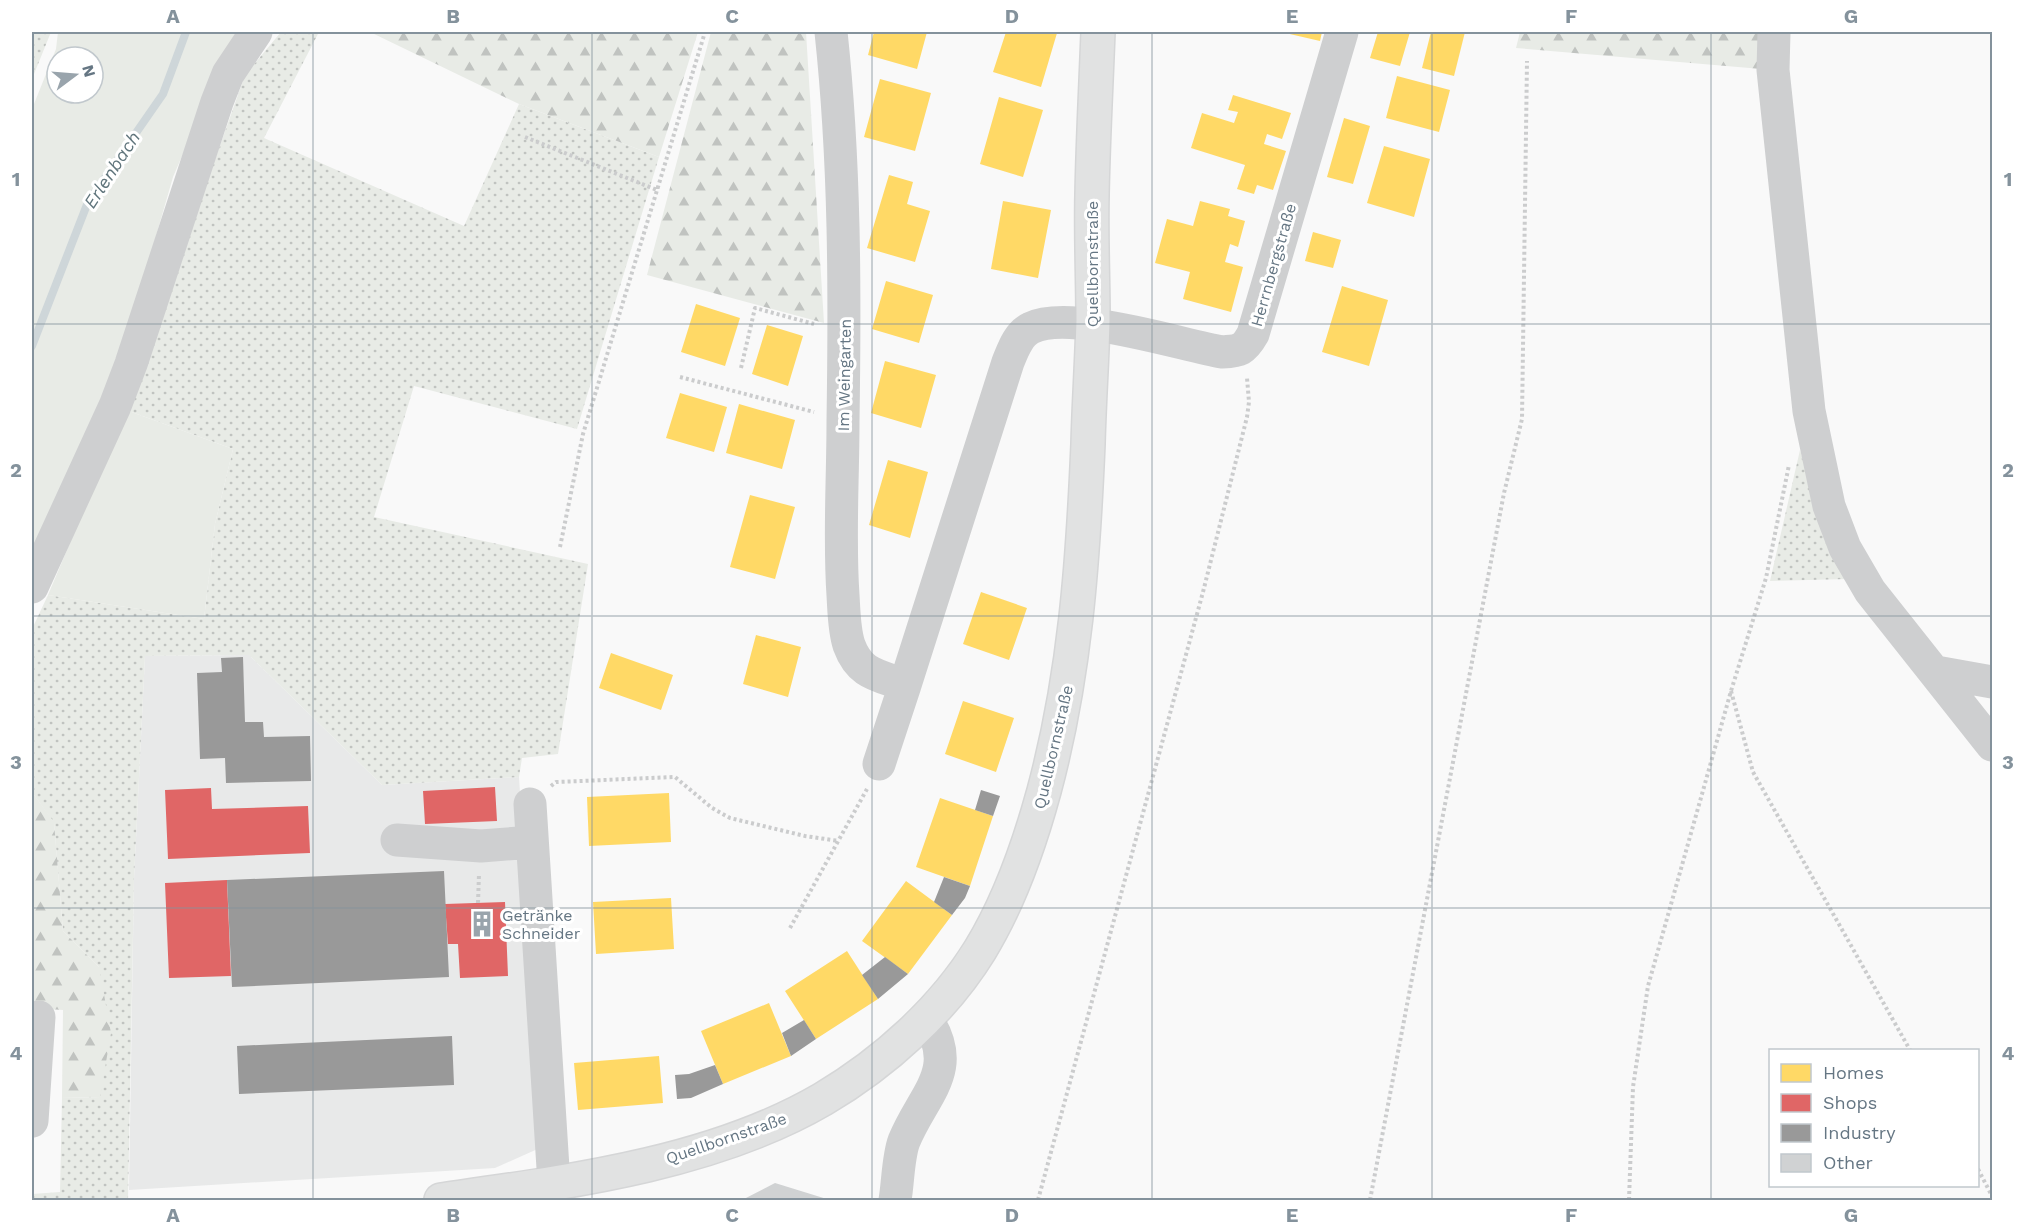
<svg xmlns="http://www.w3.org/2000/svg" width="2024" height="1232" viewBox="0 0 2024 1232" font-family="'Work Sans',sans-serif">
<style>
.built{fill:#e8e9e9}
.grass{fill:url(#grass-dots)}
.forest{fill:url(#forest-firs)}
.green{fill:#e8ebe6;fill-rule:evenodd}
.homes{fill:#ffd966}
.shops{fill:#e06666}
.industry{fill:#999}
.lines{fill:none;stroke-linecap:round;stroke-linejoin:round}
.stream{stroke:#ced6d9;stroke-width:8}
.building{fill:#d0d2d3}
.major-casing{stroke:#d5d6d7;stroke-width:36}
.path{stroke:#cbcccd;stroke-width:4;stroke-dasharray:3 3;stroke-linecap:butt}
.minor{stroke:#cecfd0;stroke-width:33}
.major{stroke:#e1e2e2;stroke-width:33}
.grid{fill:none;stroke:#84929c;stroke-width:1.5;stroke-opacity:0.55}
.labels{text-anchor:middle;stroke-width:6;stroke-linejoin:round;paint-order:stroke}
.street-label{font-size:16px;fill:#657683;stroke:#fff}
.poi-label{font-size:16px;fill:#657683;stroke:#fff;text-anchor:start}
.water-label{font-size:18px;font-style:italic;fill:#60757c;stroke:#fff}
.neatline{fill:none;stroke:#84929c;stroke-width:2}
.grid-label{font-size:20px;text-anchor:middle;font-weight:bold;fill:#84929c}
</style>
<defs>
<pattern id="grass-dots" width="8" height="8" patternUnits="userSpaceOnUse" patternTransform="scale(1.5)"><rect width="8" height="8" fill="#e8ebe6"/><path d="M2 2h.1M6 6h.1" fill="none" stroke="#c0c3c0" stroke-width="1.8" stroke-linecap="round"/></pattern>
<pattern id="forest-firs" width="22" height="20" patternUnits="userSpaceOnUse" patternTransform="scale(1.5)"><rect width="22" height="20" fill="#e8ebe6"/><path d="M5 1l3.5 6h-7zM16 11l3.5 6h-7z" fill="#c0c3c0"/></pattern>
</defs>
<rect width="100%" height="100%" fill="#f9f9f9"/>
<!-- built -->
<path class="built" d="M249,655l133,130 137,-8 23,370 -47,21 -366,22 5,-311 11,-223z"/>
<!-- grass -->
<path class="grass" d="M32,32h19l-19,47z
M281,32h38l-55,106 200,88 55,-122 140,53 -82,272 -163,-43 -40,131 214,47 -30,190 -36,4 -3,19 -137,8 -133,-130 -104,1 -11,223 -6,321h-96v-6l28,-2 2,-94 38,-1 -1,-130 -36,-36 -9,-108 -22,-31v-163l16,-34 156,24 11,-95 18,-75 -107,-39 119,-335z
M1800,450l26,87 23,42 -79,2z"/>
<!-- forest -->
<path class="forest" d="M370,32h328l-39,125 -140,-53z
M711,32h95l18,291 -177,-48z
M1520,32h254l-1,38 -257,-22z
M32,792l22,30 9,109 36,36 12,66 -11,64 -38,1 1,-88 -31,-2z"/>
<!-- green -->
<path class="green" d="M58,32h182l-8,8 -59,137 -40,139 -22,61 -79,173v-441l24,-60zM57,57h36v36h-36z
M126,410l107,39 -18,75 -11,95 -156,-24z"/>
<!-- homes -->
<path class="homes" d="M874,32h53l-10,37 -49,-14z
M1006,32h46l5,1 -16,54 -48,-15z
M1281,32h41l-2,9z
M1378,32h32l-10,34 -30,-8z
M1431,32h34l-11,44 -32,-8z
M1397,76l53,14 -11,42 -53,-14z
M880,79l51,14 -16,58 -51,-14z
M1233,95l58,18 -9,26 -15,-5 -3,10 22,7 -13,39 -16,-5 -3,9 -17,-5 8,-24 -54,-17 11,-35 32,10 4,-11 -10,-2z
M999,97l44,13 -20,67 -43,-13z
M1344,118l26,8 -17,58 -26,-7z
M1384,146l46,13 -16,58 -47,-14z
M889,175l24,7 -6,22 23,7 -15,51 -48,-14z
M1003,201l48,9 -13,68 -47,-9z
M1200,201l30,8 -2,7 17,5 -7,26 -8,-3 -5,18 18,5 -12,45 -48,-13 7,-27 -35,-9 12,-44 26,7z
M1313,232l28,8 -8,28 -28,-7z
M886,281l47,14 -14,48 -47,-14z
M1342,286l46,14 -19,66 -47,-14z
M696,304l44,14 -15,48 -44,-14z
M767,325l36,11 -15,50 -36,-12z
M885,361l51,14 -15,53 -50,-15z
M680,393l47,14 -13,45 -48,-14z
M739,404l56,16 -13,49 -56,-16z
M888,460l40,12 -18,66 -41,-13z
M750,495l45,12 -20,72 -45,-12z
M981,592l46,16 -18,52 -46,-16z
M756,635l45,12 -13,50 -45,-13z
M611,653l62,22 -12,35 -62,-22z
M963,701l51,17 -18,54 -51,-18z
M669,793l2,49 -82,4 -2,-49z
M940,798l53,18 -23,70 -54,-19z
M906,881l46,34 -44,59 -46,-33z
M671,898l3,51 -78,5 -3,-52z
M847,951l31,48 -62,40 -31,-48z
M769,1003l22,53 -68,28 -22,-53z
M659,1056l4,47 -85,7 -4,-47z"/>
<!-- shops -->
<path class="shops" d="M495,787l2,34 -72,3 -2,-33z
M211,788l1,21 96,-3 2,47 -142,6 -3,-69z
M227,880l4,96 -62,2 -4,-95z
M505,902l3,74 -48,2 -2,-34h-10l-3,-40z"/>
<!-- industry -->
<path class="industry" d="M243,657l2,65h18l1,15 46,-1 1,45 -85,2 -1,-25 -25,1 -3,-86 25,-1 -1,-14z
M981,790l19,6 -7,20 -18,-6z
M444,871l5,106 -217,10 -5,-107z
M944,877l26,9 -5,12 -13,17 -18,-13z
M885,957l23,17 -30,25 -16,-24z
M804,1020l12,19 -25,17 -9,-23z
M452,1036l2,49 -215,9 -2,-48z
M715,1065l8,19 -32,14 -14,1 -2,-24 14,-1z"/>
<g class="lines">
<!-- stream -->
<path class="stream" d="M32,346l56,-144 75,-108 23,-62"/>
</g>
<!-- building -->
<path class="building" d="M775,1183l55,17h-88z"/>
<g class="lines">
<!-- major casing -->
<g class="major-casing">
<path id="major" d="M441,1200c126,-18 271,-36 382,-101 61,-36 120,-89 157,-149 30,-49 49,-104 64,-159 31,-115 39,-228 44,-347 1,-41 4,-83 5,-124 0,-42 -2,-83 -1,-125 1,-54 4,-109 6,-163"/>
</g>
<!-- path -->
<path class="path" d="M525,137l132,53
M741,368l14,-60 59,16
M680,377l134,35
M560,547l23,-113 122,-402
M1731,691l22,81 157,278
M551,786l5,-4 119,-5 37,31 18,10 75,18 34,5
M478,903l1,-29
M790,928l77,-139
M1978,1169l14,27
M1038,1200l165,-608 44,-175 2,-15 -2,-24
M1370,1200l134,-707 18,-74 5,-358
M1629,1200l4,-113 15,-101 83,-295 35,-113 23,-113"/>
<!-- minor -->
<path class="minor" d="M831,32c14,130 14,260 12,390 0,58 -4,116 0,173 1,16 1,35 6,50 11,30 29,30 56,40l103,-323c5,-12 10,-28 23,-34 38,-19 147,16 191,24 18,-1 22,-2 31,-18l89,-302
M1774,32l-1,38 36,341 20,95 16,42 25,43 122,154
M32,587l83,-181 16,-42 86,-262 11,-28 28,-42
M1936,672l56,10
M879,764l26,-79
M530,804l24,380
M397,840l84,6 51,-4
M32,1121l7,-104
M895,1200c3,-17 3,-43 9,-59 19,-47 57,-71 22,-123"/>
<!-- major -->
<use href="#major" class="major"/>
</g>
<!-- grid -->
<path class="grid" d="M313,32v1168M592,32v1168M872,32v1168M1152,32v1168M1432,32v1168M1711,32v1168M32,324h1960M32,616h1960M32,908h1960"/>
<!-- icons -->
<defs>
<g id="building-bare" transform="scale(2.07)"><path d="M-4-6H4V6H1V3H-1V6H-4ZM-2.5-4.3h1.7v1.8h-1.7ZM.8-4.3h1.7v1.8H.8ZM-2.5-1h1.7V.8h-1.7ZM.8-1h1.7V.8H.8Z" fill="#99a4ac" stroke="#fff" stroke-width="2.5" paint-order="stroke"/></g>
</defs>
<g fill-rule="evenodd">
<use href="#building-bare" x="482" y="924"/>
</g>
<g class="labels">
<!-- street labels -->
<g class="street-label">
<text transform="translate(1092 264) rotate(-90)" y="6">Quellbornstraße</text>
<text transform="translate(1273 265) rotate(-74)" y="6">Herrnbergstraße</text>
<text transform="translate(844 375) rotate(-89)" y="6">Im Weingarten</text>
<text transform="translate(1053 747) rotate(-77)" y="6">Quellbornstraße</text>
<text transform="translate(726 1138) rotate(-19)" y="6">Quellbornstraße</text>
</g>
<!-- poi labels -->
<g class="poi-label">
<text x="502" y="921">Getränke<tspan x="502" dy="18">Schneider</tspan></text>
</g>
<!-- water labels -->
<g class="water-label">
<text transform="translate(112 170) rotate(-57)" y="6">Erlenbach</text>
</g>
</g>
<!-- border -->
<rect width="2024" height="1232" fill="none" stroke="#ffffff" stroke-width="66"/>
<!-- legend -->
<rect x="1769" y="1049" width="210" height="138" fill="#ffffff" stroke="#c1c8cd" stroke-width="1.5"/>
<rect x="1781" y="1064" width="30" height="18" fill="#ffd966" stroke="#c1c8cd" stroke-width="1.5"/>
<text x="1823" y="1079" font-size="18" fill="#657683">Homes</text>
<rect x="1781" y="1094" width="30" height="18" fill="#e06666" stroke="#c1c8cd" stroke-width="1.5"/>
<text x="1823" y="1109" font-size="18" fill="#657683">Shops</text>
<rect x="1781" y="1124" width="30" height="18" fill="#999999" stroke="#c1c8cd" stroke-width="1.5"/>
<text x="1823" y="1139" font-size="18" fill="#657683">Industry</text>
<rect x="1781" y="1154" width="30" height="18" fill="#d0d2d3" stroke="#c1c8cd" stroke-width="1.5"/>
<text x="1823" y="1169" font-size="18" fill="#657683">Other</text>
<!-- north arrow -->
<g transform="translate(75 75) rotate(74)"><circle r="28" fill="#ffffff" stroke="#c1c8cd" stroke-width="1.5"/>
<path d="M0-4.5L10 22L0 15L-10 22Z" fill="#99a4ac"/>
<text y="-9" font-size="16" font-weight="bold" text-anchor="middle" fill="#657683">N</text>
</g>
<rect x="33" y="33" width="1958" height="1166" class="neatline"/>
<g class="grid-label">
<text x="173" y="23">A</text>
<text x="453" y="23">B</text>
<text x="732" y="23">C</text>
<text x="1012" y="23">D</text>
<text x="1292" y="23">E</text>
<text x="1571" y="23">F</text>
<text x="1851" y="23">G</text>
<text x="16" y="186">1</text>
<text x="2008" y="186">1</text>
<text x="16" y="477">2</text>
<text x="2008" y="477">2</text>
<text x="16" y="769">3</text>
<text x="2008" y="769">3</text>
<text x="16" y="1060">4</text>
<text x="2008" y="1060">4</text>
<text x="173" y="1222">A</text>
<text x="453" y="1222">B</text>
<text x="732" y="1222">C</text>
<text x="1012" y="1222">D</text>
<text x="1292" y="1222">E</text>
<text x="1571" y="1222">F</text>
<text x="1851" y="1222">G</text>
</g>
</svg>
